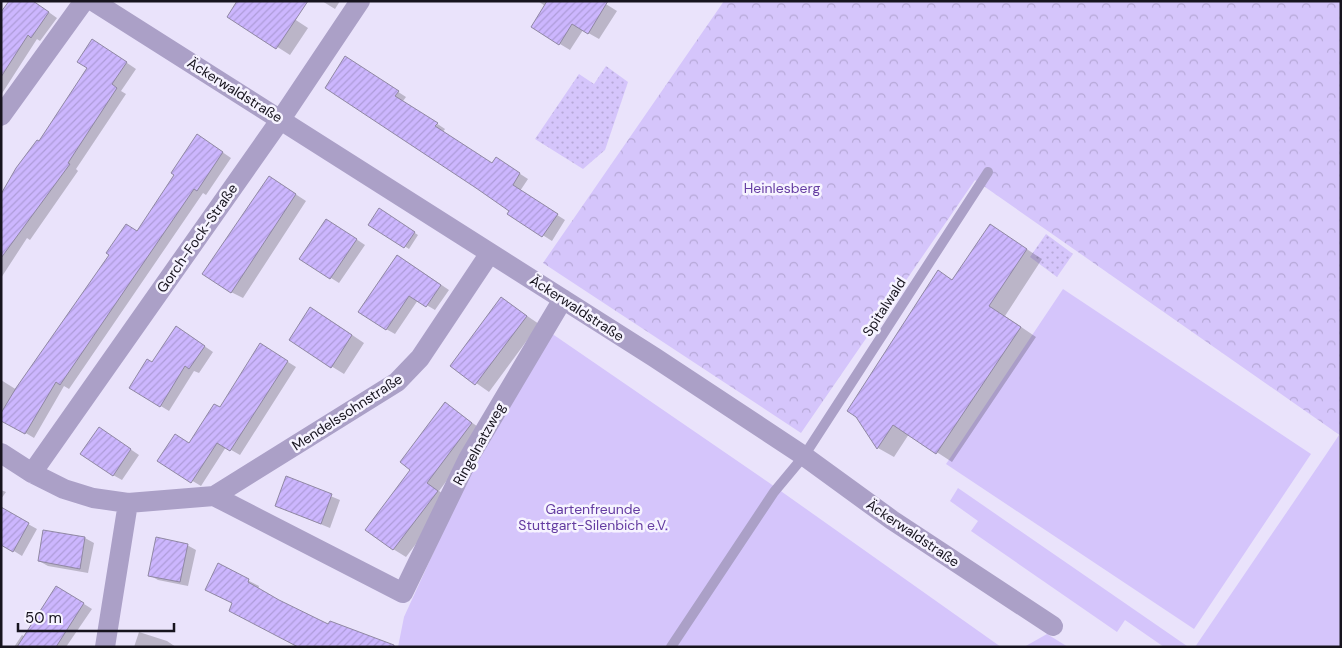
<svg xmlns="http://www.w3.org/2000/svg" width="1342" height="648" viewBox="0 0 1342 648" font-family="'DM Sans',sans-serif">
<style>
.forest{fill:url(#forest-crowns)}
.park{fill:url(#park-dots)}
.garden{fill:#d5c5fb}
.shadow{fill:#0003}
.building{fill:url(#building-hatch);stroke:#9088a3}
.lines{fill:none;stroke-linecap:round;stroke-linejoin:round}
.service{stroke:#aba0c7;stroke-width:10}
.minor{stroke:#aba0c7;stroke-width:20}
.labels{text-anchor:middle;stroke-width:5;stroke-linejoin:round;paint-order:stroke}
.street-label{font-size:14px;fill:#17141e;stroke:#f6f3ff}
.park-label{font-size:14px;fill:#643ca1;stroke:#f6f3ff}
</style>
<defs>
<pattern id="forest-crowns" width="20" height="18" patternUnits="userSpaceOnUse" patternTransform="scale(1.25)"><rect width="20" height="18" fill="#d5c5fb"/><path d="M2 6a3 3 0 1 1 6 0M12 15a3 3 0 1 1 6 0" fill="none" stroke="#b6a8d7"/></pattern>
<pattern id="park-dots" width="8" height="8" patternUnits="userSpaceOnUse" patternTransform="scale(1.25)"><rect width="8" height="8" fill="#d5c5fb"/><path d="M2 2h.1M6 6h.1" fill="none" stroke="#b6a8d7" stroke-width="1.8" stroke-linecap="round"/></pattern>
<pattern id="building-hatch" width="6" height="6" patternUnits="userSpaceOnUse" patternTransform="scale(1.25)"><rect width="6" height="6" fill="#ccb6fe"/><path d="M-1 1l2-2M0 6l6-6M5 7l2-2" fill="none" stroke="#ae9cd9"/></pattern>
</defs>
<rect width="100%" height="100%" fill="#eae3fb"/>
<!-- forest -->
<path class="forest" d="M724,1h617v435l-366,-256 -174,253 -258,-170z"/>
<!-- park -->
<path class="park" d="M606,66l22,16 -23,68 -22,19 -48,-30 44,-65 15,10z
M1046,234l27,20 -16,23 -27,-20z"/>
<!-- garden -->
<path class="garden" d="M1063,289l248,165 -117,175 -248,-165z
M551,333l217,149 233,165h-603l6,-30 70,-153z
M1339,435l2,212h-146l130,-191z
M958,488l229,158 -1,1h-22l-39,-27 -8,12 -146,-101 7,-10 -28,-20z
M1047,634l21,13h-44z"/>
<!-- shadow -->
<path class="shadow" d="M33,1l24,17 -17,23 -3,-2 -36,56v-81z
M267,1l41,27 -18,27 -61,-39z
M322,1h18l-5,8z
M538,1h63l16,10 -18,28 -16,-9 -13,20 -10,-6 -15,-38z
M102,46l34,23 -15,22 5,3 -50,75 2,2 -48,69 -3,-2 -26,40v-85l17,-25 21,-25z
M354,63l52,34 -3,4 42,28 -2,3 50,32h12l23,15 -8,12 45,29 -13,21 -44,-28 2,-3z
M206,141l25,17 -25,37 -3,-2 -134,196 -5,-3 -30,52 -33,-20v-38l16,10z
M280,184l26,17 -63,97 -12,-6z
M380,210l38,25 -9,14 -39,-25z
M335,225l30,20 -26,38 -38,-24z
M991,226l51,33 -37,57 31,21 -84,125 -43,-28 -15,23 -16,-9 -21,-32 81,-144 16,9z
M406,261l43,29 -14,20 -17,-10 -23,34 -9,-5z
M502,299l37,25 -50,68 -37,-26z
M324,316l40,27 -20,31 -13,-8z
M185,333l28,19 -14,21 -5,-2 -25,40 -38,-23z
M269,350l27,17 -56,88 -14,-8 -25,39 -42,-25 31,-16z
M445,404l39,27 -45,60 11,8 -44,58 -13,-8 19,-79z
M108,434l31,21 -17,25 -9,-5z
M287,478l53,22 -10,28 -54,-22z
M1,490l5,2 -5,7z
M1,509l36,20 -15,27 -21,-13z
M44,531l41,7 9,5 -6,30 -40,-7 -9,-5z
M187,545l9,5 -8,36 -30,-6 -9,-5z
M218,565l41,21 -1,3 21,12 50,25 -96,-23z
M65,592l27,17 -26,38h-52l8,-12 3,2z
M139,632l28,9 9,6h-42z"/>
<!-- building -->
<path class="building" d="M9,1h24l16,11 -18,26 -3,-3 -27,42v-65z
M237,1h71l-32,48 -49,-32z
M547,1h61l-20,33 -16,-10 -13,21 -28,-18z
M92,39l35,23 -15,22 5,4 -49,75 2,1 -69,94v-64l15,-26 21,-28 2,1 48,-73 -10,-6z
M345,56l54,35 -4,5 43,27 -3,3 57,37 4,-6 24,16 -7,12 45,29 -16,23 -35,-23 2,-3 -33,-23 -151,-100z
M197,134l26,18 -26,39 -3,-2 -134,196 -4,-3 -31,52 -24,-13v-8l15,-25 93,-133 -3,-2 20,-29 11,7 37,-56 -3,-2z
M269,176l27,18 -65,99 -29,-19z
M379,208l36,24 -11,16 -36,-23z
M326,219l31,20 -27,40 -31,-20z
M990,224l37,25 -38,57 32,21 -85,127 -43,-29 -16,24 -21,-32 -9,-6 91,-141 14,10z
M397,255l44,30 -15,22 -17,-11 -23,34 -28,-18z
M501,297l26,19 -52,69 -25,-19z
M310,307l42,28 -21,33 -42,-28z
M176,326l29,20 -16,23 -4,-3 -25,41 -31,-19 18,-29 5,3z
M260,343l28,18 -58,90 -13,-8 -26,40 -34,-22 18,-27 14,9 25,-39 6,3z
M445,402l27,21 -45,60 11,8 -45,59 -28,-20 45,-60 -10,-8z
M99,427l32,22 -18,27 -33,-22z
M286,476l46,18 -11,30 -46,-18z
M1,507l28,16 -16,29 -12,-7z
M43,530l42,7 -5,32 -42,-8z
M156,537l32,7 -8,38 -32,-6z
M218,563l31,16 -1,3 31,18 49,24 2,-3 64,24v2h-96l-69,-36 3,-8 -27,-13z
M56,586l28,17 -28,44h-39z"/>
<g class="lines">
<!-- service -->
<path class="service" d="M671,647l103,-155 30,-36 184,-284"/>
<!-- minor -->
<path class="minor" d="M93,1l561,356 150,99 88,64 161,106
M1,116l83,-115
M1,453l31,20 32,16 29,9 35,5 86,-7 189,97 65,-134 95,-160
M32,473l249,-354 79,-118
M214,496l183,-114 23,-24 70,-105
M105,647l23,-144"/>
</g>
<g class="labels">
<!-- street labels -->
<g class="street-label">
<text transform="translate(235 90) rotate(32)" y="5">Äckerwaldstraße</text>
<text transform="translate(197 238) rotate(-55)" y="5">Gorch-Fock-Straße</text>
<text transform="translate(884 307) rotate(-57)" y="5">Spitalwald</text>
<text transform="translate(577 308) rotate(33)" y="5">Äckerwaldstraße</text>
<text transform="translate(347 412) rotate(-33)" y="5">Mendelssohnstraße</text>
<text transform="translate(479 444) rotate(-61)" y="5">Ringelnatzweg</text>
<text transform="translate(913 533) rotate(34)" y="5">Äckerwaldstraße</text>
</g>
<!-- park labels -->
<g class="park-label">
<text x="782" y="193">Heinlesberg</text>
<text x="593" y="514">Gartenfreunde<tspan x="593" dy="16">Stuttgart-Silenbich e.V.</tspan></text>
</g>
</g>
<!-- border -->
<rect width="1342" height="648" fill="none" stroke="#17141e" stroke-width="5"/>
<!-- scale -->
<path d="M18 623v8h156v-8" fill="none" stroke="#17141e" stroke-width="2.5"/>
<text x="25" y="623" font-size="15" fill="#17141e" stroke="#f6f3ff" stroke-width="4" paint-order="stroke">50 m</text>
</svg>
